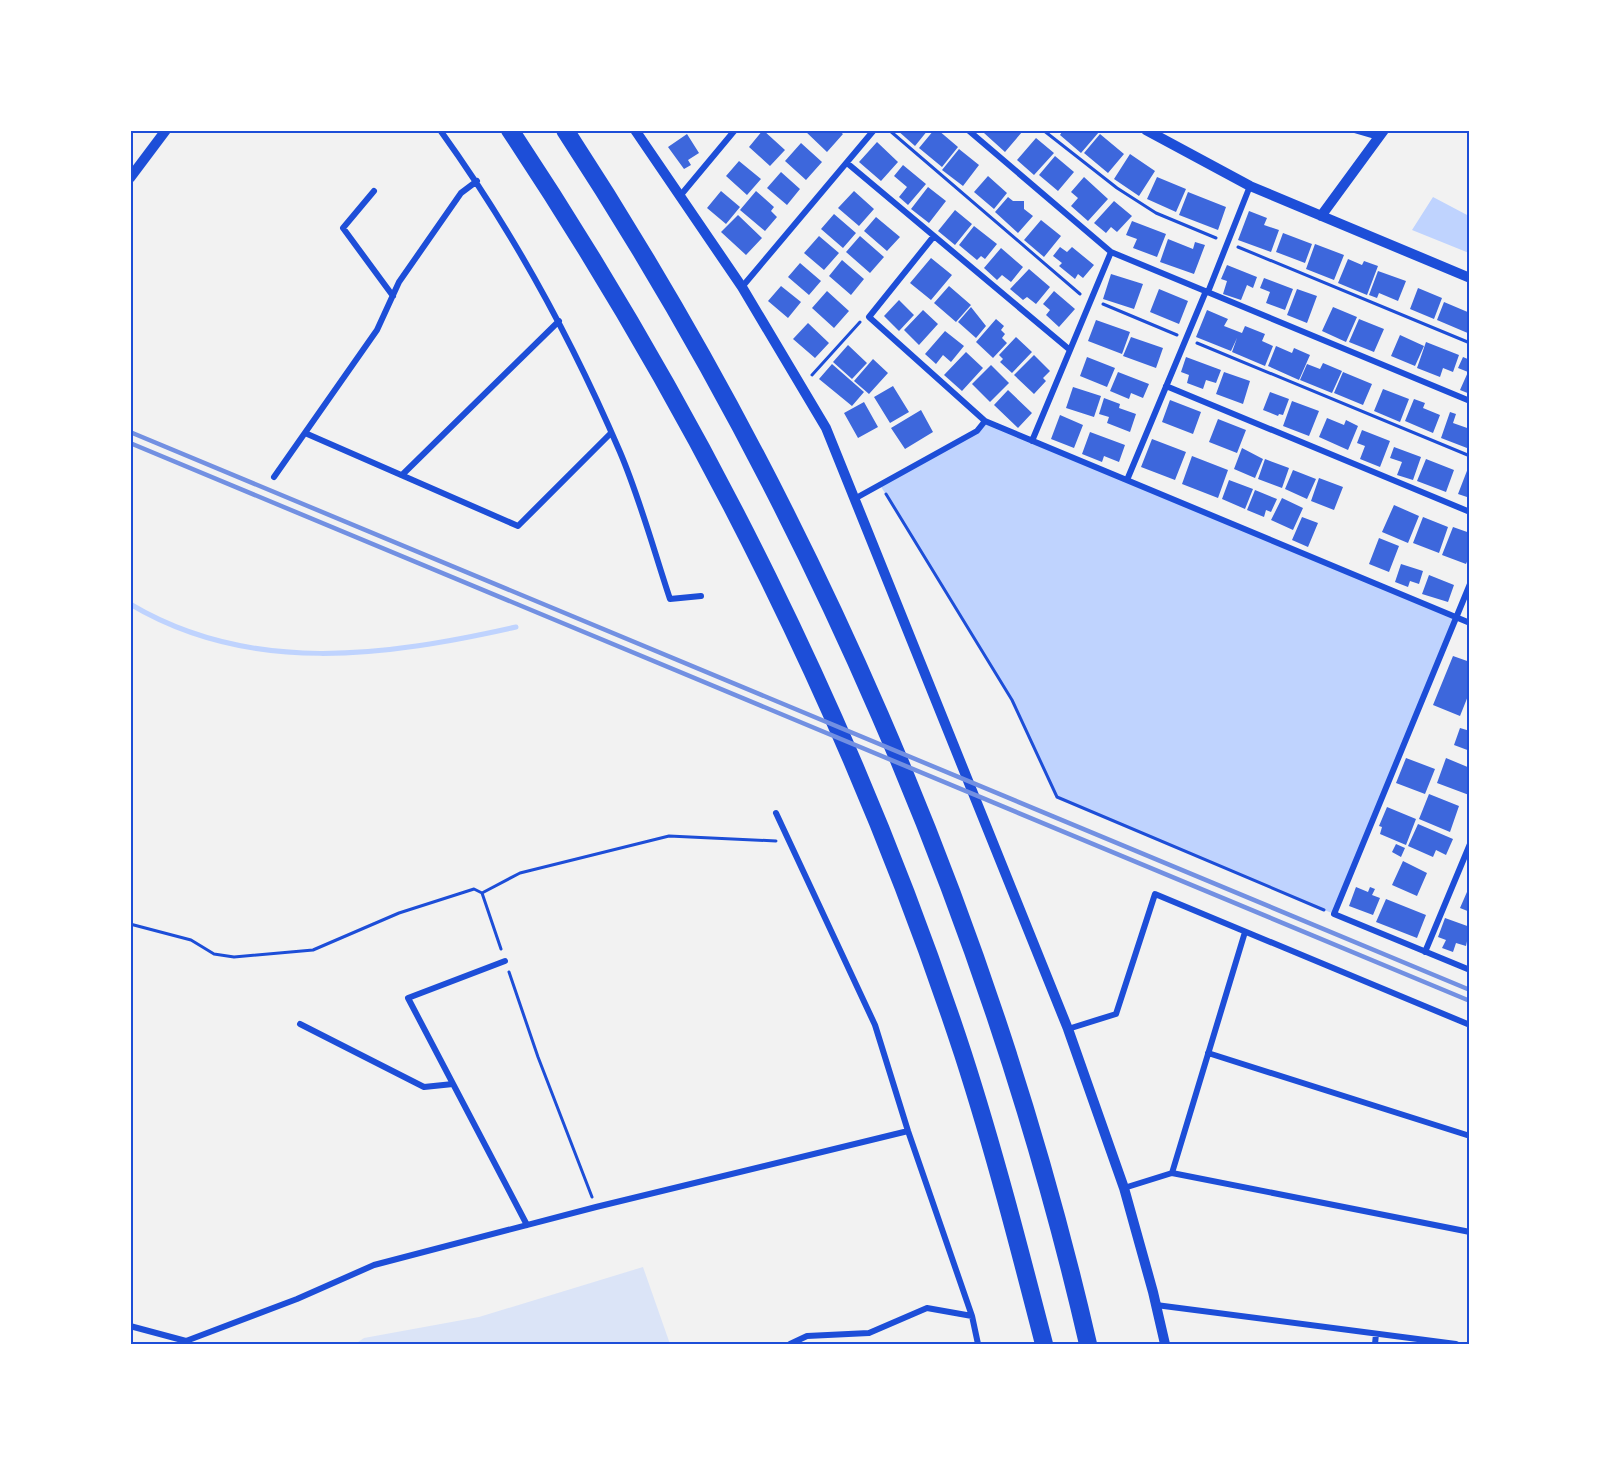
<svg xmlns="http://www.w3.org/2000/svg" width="1600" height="1475" viewBox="0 0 1600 1475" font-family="Commissioner,sans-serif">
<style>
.green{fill:#dbe4f7}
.water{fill:#bfd3fe}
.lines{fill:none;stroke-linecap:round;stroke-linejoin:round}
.stream{stroke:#bfd3fe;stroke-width:5}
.building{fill:#3d67dc}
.path{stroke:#1d4ed8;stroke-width:3}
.minor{stroke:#1d4ed8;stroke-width:6}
.tertiary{stroke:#1d4ed8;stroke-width:10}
.motorway{stroke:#1d4ed8;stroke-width:18}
.rail{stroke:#7290e2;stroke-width:4.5}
.neatline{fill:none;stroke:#1d4ed8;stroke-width:2}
</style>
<rect width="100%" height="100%" fill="#f2f2f2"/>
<!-- green -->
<path class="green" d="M643,1267l27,77h-315l9,-6 115,-21z"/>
<!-- water -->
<path class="water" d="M1433,197l36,19v37l-57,-23z
M985,421l471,196 -122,297 -277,-117 -45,-97 -132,-215 96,-54z"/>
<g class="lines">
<!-- stream -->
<path class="stream" d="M130,604c121,72 257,52 386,23"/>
</g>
<!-- building -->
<path class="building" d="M763,130l22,20 -15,16 -21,-19z
M804,130h34l5,4 -16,18z
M897,130h31l-13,16z
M934,130h4l20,17 -16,20 -23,-19z
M986,130h33l3,2 -17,20 -21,-19z
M1063,130h35l1,2 -18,21 -21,-18z
M687,134l12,19 -11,7 3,5 -7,4 -16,-22z
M1100,134l24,20 -16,19 -24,-20z
M1036,138l18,15 -20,22 -17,-15z
M877,142l21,20 -17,19 -22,-19z
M801,143l21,19 -16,18 -21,-19z
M959,149l20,16 -16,21 -21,-16z
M1130,154l25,17 -16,25 -25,-17z
M1055,156l19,16 -16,19 -19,-16z
M739,161l22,18 -14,16 -21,-19z
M903,165l23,19 -18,21 -9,-8 8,-10 -13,-11z
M781,172l19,17 -13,16 -20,-17z
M988,176l19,17 -13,16 -20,-17z
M1084,177l24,22 -20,22 -17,-15 7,-8 -7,-6z
M1157,177l29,12 -10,23 -29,-13z
M928,187l18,14 -17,22 -18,-14z
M721,191l19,16 -14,17 -19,-16z
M756,191l18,16 -3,4 6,6 -12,14 -25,-21z
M854,191l20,18 -15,17 -21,-18z
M1188,192l38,15 -8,23 -39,-15z
M1008,197l5,4h11v8l9,7 -15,17 -23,-21z
M1114,201l18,15 -15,16 -6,-5 -5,6 -12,-10z
M955,210l17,14 -17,21 -17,-14z
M1249,211l18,7 -3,7 15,5 -8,22 -33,-12z
M834,214l22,19 -13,15 -22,-19z
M738,215l24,23 -16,17 -25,-23z
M876,217l24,20 -13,14 -23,-20z
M1041,220l20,16 -17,21 -20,-17z
M1132,221l34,13 -9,23 -24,-9 4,-9 -11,-4z
M974,226l23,18 -12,15 -4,-3 -4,4 -18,-15z
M1283,233l29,11 -7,19 -29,-11z
M819,236l20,17 -15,17 -20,-17z
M860,236l24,21 -14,16 -24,-21z
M1168,239l25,10 2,-7 10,3 -11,29 -34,-12z
M1315,244l29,11 -10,25 -28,-11z
M1060,247l7,5 5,-5 22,18 -11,13 -5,-4 -3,5 -16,-13 3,-3 -9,-7z
M1001,248l22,19 -12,15 -9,-7 -5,5 -13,-12z
M931,258l21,17 -21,25 -21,-17z
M1348,259l14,6 2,-4 14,5 -11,29 -29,-12z
M842,260l22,19 -13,16 -22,-19z
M800,263l21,18 -12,14 -21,-18z
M1227,265l30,12 -4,11 -6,-3 -6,15 -18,-6 4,-13 -6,-2z
M1029,269l21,18 -14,17 -9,-7 -4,3 -13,-11z
M1378,271l28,10 -8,20 -19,-8 -2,5 -8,-3z
M1111,274l32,10 -9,25 -31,-10z
M1264,278l29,11 -8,21 -19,-7 4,-11 -10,-4z
M781,286l20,16 -13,16 -20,-17z
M949,286l22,19 -15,17 -22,-19z
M1418,288l24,10 -8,21 -24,-10z
M1159,289l29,12 -9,23 -29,-12z
M1297,289l20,7 -10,27 -20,-8z
M827,291l22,20 -15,17 -22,-20z
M1054,291l21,18 -16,18 -13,-12 4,-5 -7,-6z
M899,300l15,15 -15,16 -15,-15z
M1444,302l26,11v21l-33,-14z
M971,307l15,19 -10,12 -18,-16z
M1333,307l24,10 -11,25 -24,-11z
M923,310l15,14 -19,21 -15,-15z
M1207,310l21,9 -4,7 18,7 3,-7 20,8 -3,7 11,5 -8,20 -33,-14 5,-14 -6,13 -35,-14z
M996,319l8,7 -3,4 4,4 -3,4 5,5 -14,15 -17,-16z
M1359,319l25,10 -10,23 -25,-10z
M1096,320l34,12 -8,22 -34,-13z
M808,323l21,20 -14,15 -22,-19z
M945,331l19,15 -13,16 -8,-7 -7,9 -11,-10z
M1400,335l24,11 -9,20 -24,-10z
M1016,337l16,15 -20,21 -12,-11 3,-3 -4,-4z
M1131,337l32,11 -7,20 -33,-12z
M1426,342l33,13 -6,17 -10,-4 -3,9 -23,-9z
M848,345l19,18 -15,16 -19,-17z
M1276,346l16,7 2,-5 16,7 -11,25 -31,-14z
M966,352l17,16 -21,23 -18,-16z
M1034,355l16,16 -7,7 3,3 -12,13 -20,-19z
M1087,357l28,11 -8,19 -27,-11z
M1186,357l35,13 -5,13 -10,-3 -3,9 -16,-6 2,-8 -8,-3z
M1463,357l7,3v34l-10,-4 8,-18 -10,-4z
M873,359l15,14 -19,21 -15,-13z
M1323,363l19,8 -10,22 -32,-13 7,-16 13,5z
M832,364l32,28 -12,14 -33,-27z
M991,365l18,18 -19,19 -18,-18z
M1118,372l31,12 -6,14 -12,-5 -2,6 -19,-8z
M1224,372l26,9 -7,23 -27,-10z
M1343,372l29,12 -9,21 -29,-12z
M893,386l16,26 -19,11 -16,-26z
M1073,387l28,9 -7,21 -28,-9z
M1383,389l26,10 -9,23 -26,-11z
M1008,390l24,23 -14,15 -24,-23z
M1270,392l19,7 -6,16 -4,-1 -1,2 -15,-6z
M1104,398l16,6 -1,4 17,6 -6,18 -23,-9 2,-6 -10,-3z
M1414,399l11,4 -2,5 17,7 -7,18 -28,-12z
M1170,400l31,12 -8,22 -31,-12z
M1292,401l27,10 -10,25 -26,-10z
M864,402l14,25 -20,11 -14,-25z
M921,410l12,22 -28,17 -14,-21z
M1450,412l6,2 -3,9 17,6 -3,19 -26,-10z
M1060,415l23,10 -9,23 -23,-9z
M1327,418l17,7 2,-5 12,6 -10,24 -29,-13z
M1218,419l28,11 -9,23 -28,-11z
M1362,430l28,11 -10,26 -20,-8 5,-13 -8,-3z
M1090,432l35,13 -6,17 -15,-6 -2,6 -20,-8z
M1152,439l34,13 -11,28 -34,-13z
M1394,447l27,10 -8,23 -16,-5 5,-13 -12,-4z
M1242,448l21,11 -8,19 -21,-9z
M1192,456l36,14 -10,28 -36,-14z
M1265,459l24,9 -7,20 -24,-9z
M1426,459l28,11 -8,22 -29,-11z
M1470,463v35l-12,-4z
M1293,470l23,9 -9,20 -22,-10z
M1319,478l24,9 -9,23 -23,-9z
M1229,480l24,9 -8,20 -23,-10z
M1255,490l22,9 -6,13 -5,-2 -2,7 -17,-7z
M1282,498l21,10 -10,22 -22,-10z
M1394,505l25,11 -11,27 -26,-11z
M1302,517l16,6 -10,24 -16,-7z
M1423,517l25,10 -9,26 -26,-10z
M1453,527l17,6v22l-4,9 -24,-9z
M1379,538l20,8 -10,26 -20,-8z
M1401,564l22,7 -4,13 -9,-3 -2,6 -13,-5z
M1429,575l25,10 -6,17 -26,-8z
M1453,656l17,6v29l-10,25 -27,-11z
M1460,728l10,3v20l-16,-6z
M1406,758l29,11 -10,25 -29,-11z
M1446,758l24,10 -1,27 -32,-12z
M1429,794l30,12 -9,26 -31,-13z
M1387,807l29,12 -10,26 -26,-11 2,-7 -3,-1z
M1418,824l35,15 -7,16 -10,-5 -3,7 -25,-11z
M1396,844l9,4 -4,9 -9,-5z
M1403,861l24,12 -10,23 -25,-11z
M1470,885v27l-10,-4z
M1356,887l12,5 2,-5 5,2 -3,6 8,3 -7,17 -24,-9z
M1386,899l40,16 -9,23 -41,-16z
M1445,918l25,9 -4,19 -10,-3 -3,9 -11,-4 4,-8 -8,-3z"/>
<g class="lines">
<!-- path -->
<path class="path" d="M889,130l191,164
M1043,130l74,58 39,25 60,25
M1238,247l232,96
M1103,304l74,31
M1197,343l273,113
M812,375l48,-53
M886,494l126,206 45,97 267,113
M482,893l38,-20 149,-37 107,5
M130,924l61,16 23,14 20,3 79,-7 86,-37 75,-24 8,4 19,56
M509,972l29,85 54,140"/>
<!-- minor -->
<path class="minor" d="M440,130c72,100 132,210 180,322 20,47 34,99 50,147l31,-3
M968,130l143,122 359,149
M1355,130l24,7
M847,163l223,187
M374,191l-31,37 50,68
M680,196l55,-66
M934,236l-65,81 116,104 485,202
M742,287l132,-157
M1208,292l42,-106
M1166,386l304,126
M305,433l213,93 93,-93
M1032,441l79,-189
M402,475l157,-154
M274,477l103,-147 22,-48 62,-89 16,-12
M1127,480l79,-189
M856,498l121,-67 8,-10
M1470,584l-136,330 136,56
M776,813l99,212 33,106 64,185 6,28
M1425,952l45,-108
M505,961l-97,37 119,227
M300,1024l124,63 29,-3
M1068,1029l48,-15 39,-120 315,131
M1208,1053l262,83
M1172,1173l298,59
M1124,1188l48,-15 73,-241
M1156,1305l300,39
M130,1326l56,15 111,-42 77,-34 222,-58 312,-76
M790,1344l17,-8 62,-3 58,-25 45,8
M1375,1344l1,-10"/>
<!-- tertiary -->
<path class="tertiary" d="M635,130l107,157 84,141 242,601 56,159 29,104 12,52
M1146,130l104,56 220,92
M130,178l36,-48
M1321,216l63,-86"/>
<!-- motorway -->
<path class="motorway" d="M510,130c190,286 346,598 453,924 31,96 56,193 81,290
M565,130c240,367 425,788 523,1214"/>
<!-- rail -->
<path class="rail" d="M130,432l1340,558
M130,443l1340,558"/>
</g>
<!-- border -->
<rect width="1600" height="1475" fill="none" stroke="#ffffff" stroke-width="264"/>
<rect x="132" y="132" width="1336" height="1211" class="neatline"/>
</svg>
